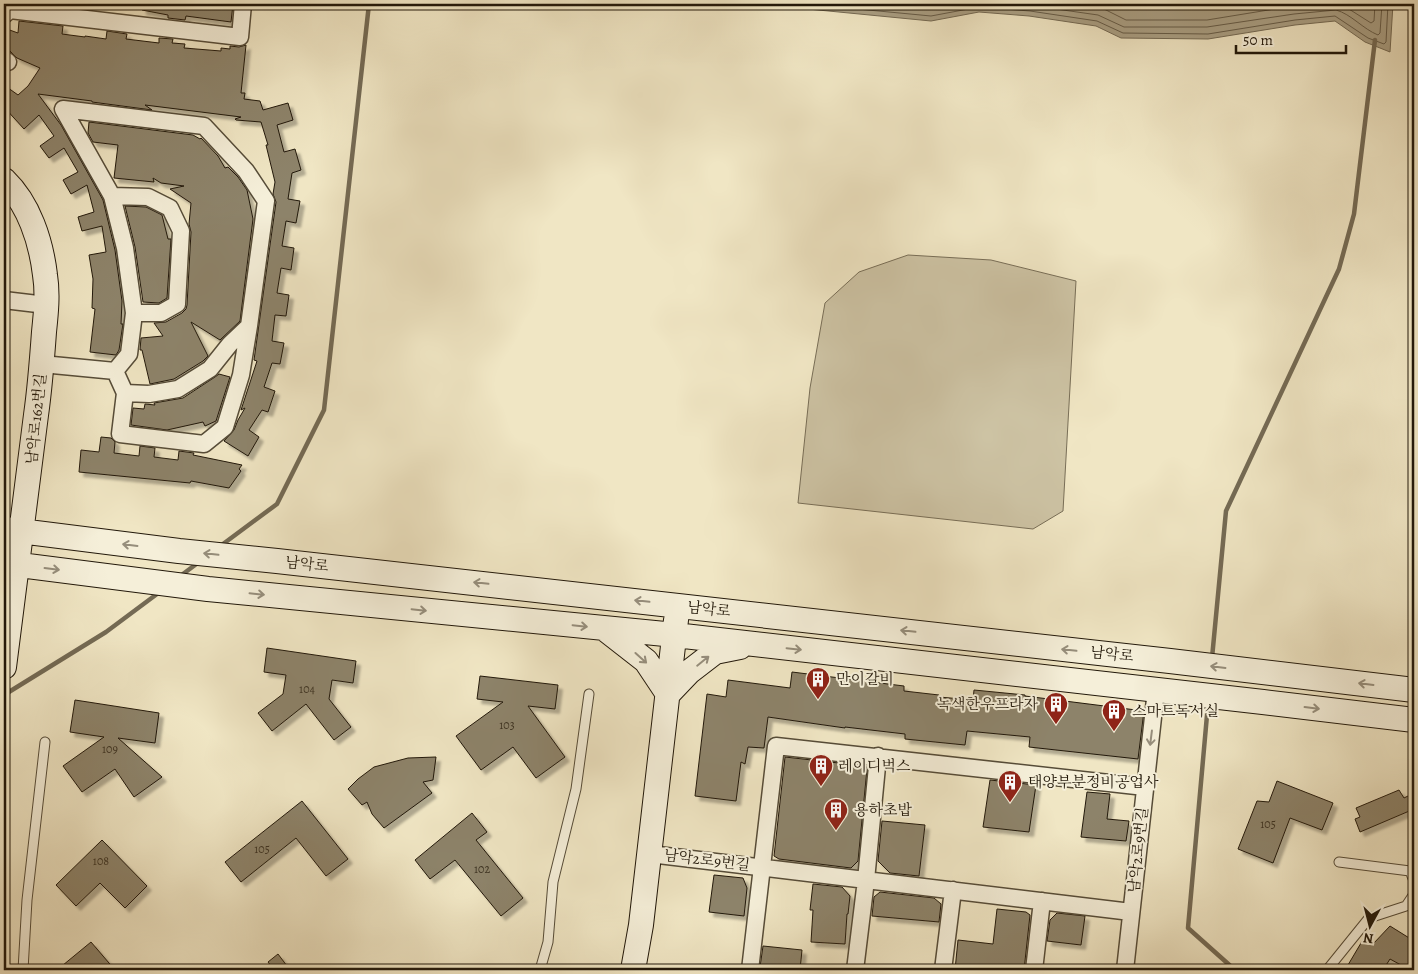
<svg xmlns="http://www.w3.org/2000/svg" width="1418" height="974" viewBox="0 0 1418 974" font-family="Alegreya,'Noto Serif KR',serif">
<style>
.green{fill:#cdc3a4;stroke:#786e57}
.water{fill:#aaa085;stroke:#746a54}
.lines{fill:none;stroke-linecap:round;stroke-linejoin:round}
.shore{stroke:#665c48;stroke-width:1}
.stream{stroke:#746a54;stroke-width:4.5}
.building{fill:#8d836b;stroke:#22180a;filter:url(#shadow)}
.lane-casing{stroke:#564c38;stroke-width:11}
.street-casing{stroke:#564c38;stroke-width:19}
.secondary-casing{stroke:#22180a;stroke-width:26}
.lane{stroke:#f5efd9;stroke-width:9}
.street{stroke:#f5efd9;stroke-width:16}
.secondary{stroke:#f5efd9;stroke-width:24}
.oneway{stroke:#968e7c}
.labels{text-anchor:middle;stroke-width:4;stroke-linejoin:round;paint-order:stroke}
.number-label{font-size:12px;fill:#3d3322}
.street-label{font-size:15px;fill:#22180a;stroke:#f5efd9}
.poi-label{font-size:15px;fill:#22180a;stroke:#f5efd9;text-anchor:start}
</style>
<defs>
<filter id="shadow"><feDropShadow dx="4.5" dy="4.5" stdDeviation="1" flood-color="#0004"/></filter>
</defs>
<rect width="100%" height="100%" fill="#f0e6c4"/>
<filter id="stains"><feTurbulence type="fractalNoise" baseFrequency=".004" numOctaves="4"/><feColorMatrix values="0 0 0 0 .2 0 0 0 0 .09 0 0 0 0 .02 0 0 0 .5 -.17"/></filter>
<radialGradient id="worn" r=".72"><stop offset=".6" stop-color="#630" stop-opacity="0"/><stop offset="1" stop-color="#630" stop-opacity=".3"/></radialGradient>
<!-- green -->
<path class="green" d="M908,255l83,5 85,21 -13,230 -30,18 -235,-26 12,-115 15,-85 34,-31z"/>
<!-- water -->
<path class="water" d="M771,4h622l-3,48 -25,-10 -30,-21 -40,4 -87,14 -87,-1 -25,-12 -67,-10 -50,-4 -48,9 -123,-12z"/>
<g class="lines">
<!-- shore -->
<path class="shore" d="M805,4l126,12 48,-9 51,4 67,10 26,12 85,1 87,-14 40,-4 33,22 16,6 2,-2 2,-38
M870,4l60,5 30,-5
M1021,4l77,11 26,12h83l87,-13 42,-4c15,4 27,19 42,25l2,-2 2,-29
M1075,4l27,4 24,12h81l86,-14 29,-2
M1341,4l30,19 3,-2 1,-17"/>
<!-- stream -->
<path class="stream" d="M219,547l58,-43 47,-94 45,-406
M179,577l20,-15
M1212,658l14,-147 113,-242 15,-55 21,-174
M4,695l102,-63 55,-41
M1208,704l-20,224 47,42"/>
</g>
<!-- building -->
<path class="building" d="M142,4h91l-2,18 -45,-6 -1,4 -17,-2v-3l-26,-5z
M19,21l44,5 -1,8 23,3v-1l21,3 1,-8 20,3 -1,5 33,4v-5l14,1 -1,4 13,1 -1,4 37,3v-3l9,1v-3l9,1 7,-2 -5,48h4l-1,6 16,2 3,9 25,-7 5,17 -16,5 7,27 11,-3 6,21 -9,3 -4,26 12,2 -4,22 -10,-2 -4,25 12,2 -3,22 -10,-2 -4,25 12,2 -3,21 -11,-1 -3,26 12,2 -4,21 -8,-1 -8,24 11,4 -7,21 -6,-2 -13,20 10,7 -11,19 -24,-15 10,-11 4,-10 7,-12 -4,2 16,-49 -3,-1 22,-158 -3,-8 2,-12 -9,-37h2l-7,-23 -25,-2 -1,-1 6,-2 -96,-12 7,5 -60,-8v-1l-54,-7 23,31 42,75 12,50 7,51 -1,23h2l-4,26 -3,5 -26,-3 5,-43 -3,-1 1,-29 -4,-24 17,-3 -4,-26 -20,5 -4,-14 16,-5 -7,-27 -16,9 -8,-14 15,-8 -14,-24 -15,10 -9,-12 14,-10 -15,-21 -15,14 -20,-22v-22l14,10 10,-9 12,-18 -23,-10 -7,-7 -6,-2v-21l14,5z
M89,122l104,13 7,4 1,-1 17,18 7,12 3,-1 10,10 9,13 6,29 -13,102 -20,19 -29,-18 17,34 -5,5 -29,18 -24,5 -8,-34h-2l1,-12 22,-2 -9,-13 12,-1 16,-9 4,-4 1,-4 4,-73 -2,-8 2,-21 -21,-14 14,-3 -23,-3 -8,-5 1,4 -40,-4 4,-33 -25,-3 -5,-9z
M125,206l21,1 16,8 6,24h3l-4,59 -8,5 -16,-1 -8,-55z
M219,374l11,3 -14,44 -11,5 -2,-4 -36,8 -36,-5 2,-17 11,1 1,-5 10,1 -1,-2 29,-5 32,-21z
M101,437l10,1 4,4 -1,11 25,3 1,-10 15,2 -1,9 24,3 1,-9 15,2 -1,2 49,10 -3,4 2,2 -12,17 -38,-7 -1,2 -111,-11 2,-22 18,2z
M267,648l89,13 -3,22 -21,-3 -3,19 22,28 -17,13 -28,-36 -34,27 -14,-18 25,-19 3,-19 -22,-3z
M792,672l112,14v5l35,4v2l34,3 1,-10 51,5v1l119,15 -6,48 -109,-12 1,-10 -63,-6 -2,14 -60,-6v-5l-60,-7v1l-77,-11 -4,31 -16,-1 -3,17 -4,-2 -5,39 -41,-5 12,-102 19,3 2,-17 62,8z
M480,676l78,9 -3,24 -27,-3 37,51 -29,21 -23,-31 -32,23 -25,-34 47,-34 -26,-3z
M75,700l84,13 -4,30 -37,-5 44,39 -28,20 -19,-28 -33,23 -19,-26 41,-29 -34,-5z
M436,757l-3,23 -10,2 9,11 -48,35 -12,-14 -5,-12 -5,3 -14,-16 10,-10 16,-12 34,-9z
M785,757l81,9 1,3 -9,92 -7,7 -72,-9 -5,-3z
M990,780l46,5 -7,47 -46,-5z
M1277,781l56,22 -11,27 -32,-12 -17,45 -35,-14 19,-48 12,1z
M1399,790l5,8 10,-5v16l-54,23 -5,-13 5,-2 -4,-9z
M1087,792l23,2 -3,25 22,2 -3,20 -45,-4z
M302,801l46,58 -22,17 -30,-38 -55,44 -16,-20z
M472,813l15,19 -11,8 47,58 -22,18 -46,-56 -25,19 -15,-19z
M882,821l43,4 -6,51 -29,-3 -12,-12z
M102,840l45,46 -22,22 -25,-25 -24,23 -20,-21z
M714,875l29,3 4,10 -3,28 -35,-4z
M813,884l29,3 8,9 -2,18h-1l-2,30 -34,-2 2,-32h-3z
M880,892l54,6 7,6 -2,18 -67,-6 2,-19z
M997,909l29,3 4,3 -6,55h-69l3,-30 35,4z
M1057,913l28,3 -4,29 -34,-4 3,-21z
M1390,926l24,15v29h-4l-20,-11 -7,11h-38l19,-32 9,6z
M91,942l24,28h-58z
M763,946l39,4 -2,20h-31v-2l-9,-1z
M278,954l12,16h-16l-6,-8z"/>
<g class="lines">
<!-- lane casing -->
<g class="lane-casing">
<path id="lane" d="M1339,862l71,9 4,10
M23,970l4,-70 18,-158
M540,970l8,-28 5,-60 23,-93 13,-95
M1327,970l42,-52 37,-12 8,-12"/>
</g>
<!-- street casing -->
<g class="street-casing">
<path id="street" d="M4,15l6,-5 230,27 3,-33
M4,59l4,3
M112,196l36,1 22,11 11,23 -4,73 -16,9h-27
M4,300l42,5
M42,364l73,7 10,22 -5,41 84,10 21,-17 16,-52 8,-49 17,-125 -20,-30 -42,-45 -141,-17 49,87 13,52 9,65 -5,41 -14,17
M125,393l24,1 29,-5 32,-20 20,-25 19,-18
M650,854l481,58
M750,970l26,-224 369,41
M855,970l11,-90 12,-124
M943,970l10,-80
M1034,970l8,-69
M1125,970l31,-280"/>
</g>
<!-- secondary casing -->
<g class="secondary-casing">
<path id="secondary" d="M4,180c25,24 37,61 41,95 3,19 1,38 -1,57 -2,28 -4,55 -8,83 -10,84 -21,168 -32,252
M4,529l175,22 98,10 893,100 244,29
M4,563l204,26 467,46 588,67 151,18
M605,629l41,32 22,33 21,-22 26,-20 25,-5
M633,970l8,-45 35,-305"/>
</g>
<!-- lane -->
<use href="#lane" class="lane"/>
<!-- street -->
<use href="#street" class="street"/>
<!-- secondary -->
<use href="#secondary" class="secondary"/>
</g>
<!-- one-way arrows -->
<defs><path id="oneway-shaft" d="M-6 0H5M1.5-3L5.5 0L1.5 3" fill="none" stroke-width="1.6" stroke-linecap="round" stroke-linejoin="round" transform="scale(1.25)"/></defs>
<g class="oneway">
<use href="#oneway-shaft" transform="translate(130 545) rotate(-173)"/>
<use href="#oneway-shaft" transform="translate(211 554) rotate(-174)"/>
<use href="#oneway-shaft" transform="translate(52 569) rotate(7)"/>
<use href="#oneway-shaft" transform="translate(481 583) rotate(-174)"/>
<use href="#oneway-shaft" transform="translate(257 594) rotate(6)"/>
<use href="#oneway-shaft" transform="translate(642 601) rotate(-174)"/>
<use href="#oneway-shaft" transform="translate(419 610) rotate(6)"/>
<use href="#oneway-shaft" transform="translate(580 626) rotate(6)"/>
<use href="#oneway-shaft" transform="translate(908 631) rotate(-174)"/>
<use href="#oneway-shaft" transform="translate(794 649) rotate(6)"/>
<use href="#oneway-shaft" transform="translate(1069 650) rotate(-174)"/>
<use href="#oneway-shaft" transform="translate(641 658) rotate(42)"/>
<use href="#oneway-shaft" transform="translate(703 661) rotate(-39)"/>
<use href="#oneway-shaft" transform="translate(1218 667) rotate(-173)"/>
<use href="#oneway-shaft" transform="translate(1366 684) rotate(-173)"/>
<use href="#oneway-shaft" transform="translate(1312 708) rotate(7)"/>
<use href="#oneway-shaft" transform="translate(1151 738) rotate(97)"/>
</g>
<!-- icons -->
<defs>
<g id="building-pin" transform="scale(1.25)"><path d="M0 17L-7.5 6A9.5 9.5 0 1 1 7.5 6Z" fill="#8f2418" stroke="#f5efd9"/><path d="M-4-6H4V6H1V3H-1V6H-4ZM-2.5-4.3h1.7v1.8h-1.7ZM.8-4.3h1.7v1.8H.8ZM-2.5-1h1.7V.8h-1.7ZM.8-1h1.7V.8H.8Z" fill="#fff"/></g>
</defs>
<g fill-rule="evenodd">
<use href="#building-pin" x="818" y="679"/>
<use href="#building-pin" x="1056" y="704"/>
<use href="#building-pin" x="1114" y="711"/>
<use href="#building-pin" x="821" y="766"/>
<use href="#building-pin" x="1010" y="782"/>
<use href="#building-pin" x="836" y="810"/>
</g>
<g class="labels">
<!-- number labels -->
<g class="number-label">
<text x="307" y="693">104</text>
<text x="507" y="729">103</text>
<text x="110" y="753">109</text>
<text x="1268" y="828">105</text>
<text x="262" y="853">105</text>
<text x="101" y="865">108</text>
<text x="482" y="873">102</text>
</g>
<!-- street labels -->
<g class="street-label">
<text transform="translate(36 419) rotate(-84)" y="5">남악로162번길</text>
<text transform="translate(307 564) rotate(6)" y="5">남악로</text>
<text transform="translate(709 609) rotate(6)" y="5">남악로</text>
<text transform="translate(1112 654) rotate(6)" y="5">남악로</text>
<text transform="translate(1138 850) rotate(-84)" y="5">남악2로9번길</text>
<text transform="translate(707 860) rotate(7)" y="5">남악2로9번길</text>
</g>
<!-- poi labels -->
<g class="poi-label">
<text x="836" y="684">만이갈비</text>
<text x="1038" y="709" text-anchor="end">녹색한우프라자</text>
<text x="1132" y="716">스마트독서실</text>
<text x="838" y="771">레이디벅스</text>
<text x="1028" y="787">태양부분정비공업사</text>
<text x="854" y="815">용하초밥</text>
</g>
</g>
<!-- margin -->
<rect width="1418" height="974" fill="none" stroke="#f0e6c4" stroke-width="20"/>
<rect x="5" y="5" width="1408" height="964" fill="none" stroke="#22180a" stroke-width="2.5"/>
<rect x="10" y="10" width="1398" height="954" fill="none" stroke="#22180a"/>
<!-- north arrow -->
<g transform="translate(1370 926) rotate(187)" stroke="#f5efd9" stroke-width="4" paint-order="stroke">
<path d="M0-4L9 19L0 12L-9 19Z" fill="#22180a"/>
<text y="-8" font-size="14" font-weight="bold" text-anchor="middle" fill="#22180a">N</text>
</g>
<!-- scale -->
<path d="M1236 45v8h110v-8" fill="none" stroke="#22180a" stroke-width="2.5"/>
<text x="1243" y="45" font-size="15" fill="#22180a" stroke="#f5efd9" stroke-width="4" paint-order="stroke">50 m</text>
<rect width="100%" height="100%" filter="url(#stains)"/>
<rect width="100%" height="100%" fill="url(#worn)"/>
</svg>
